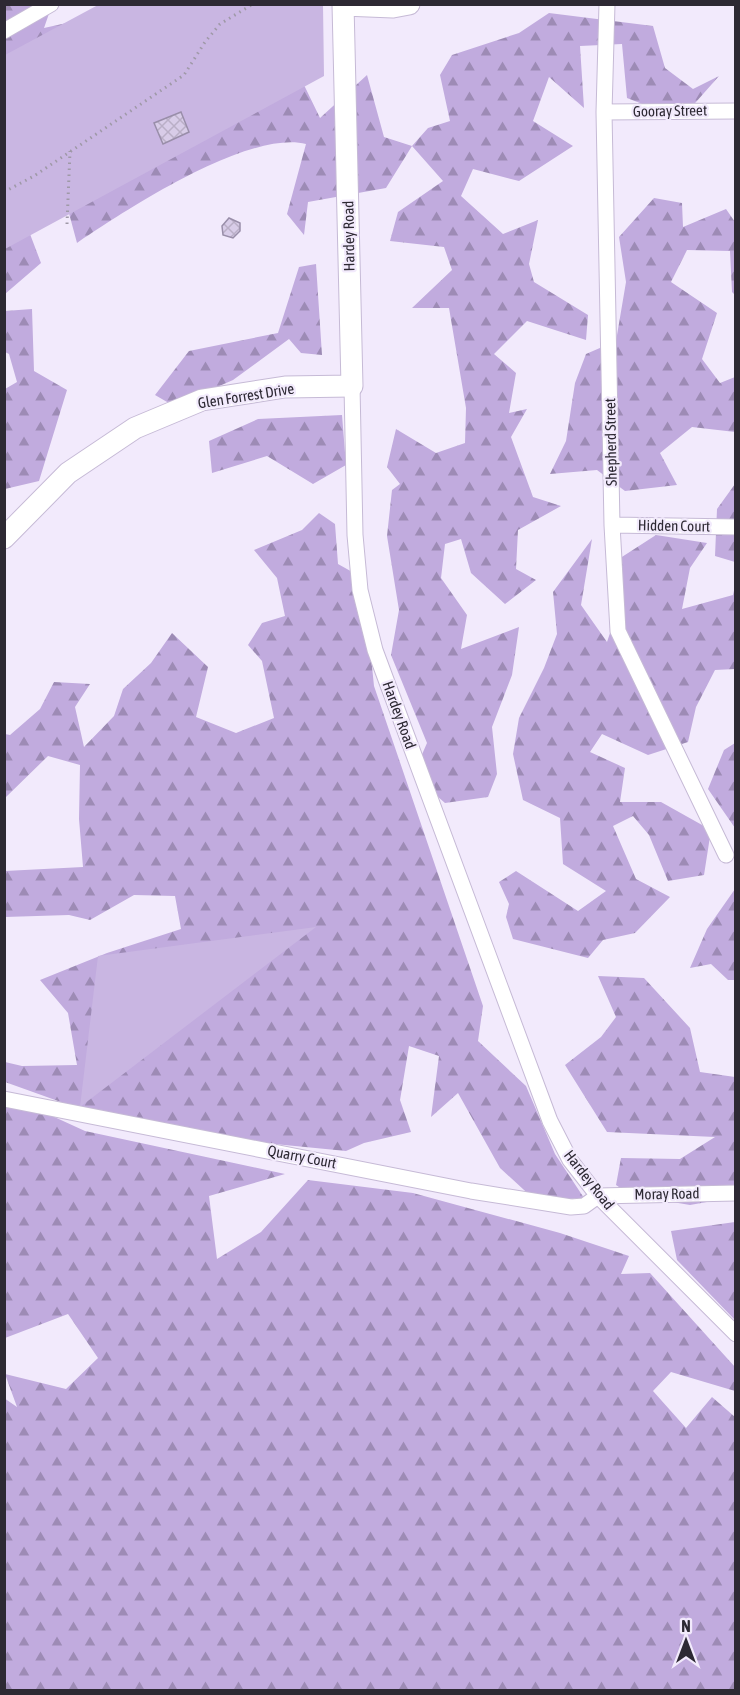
<svg xmlns="http://www.w3.org/2000/svg" width="740" height="1695" viewBox="0 0 740 1695" font-family="'Asap Condensed',sans-serif">
<style>
.forest{fill:url(#forest-firs)}
.park{fill:#c9b6e2}
.building{fill:url(#building-cross-hatch);stroke:#998ea9;stroke-width:1.5}
.lines{fill:none;stroke-linecap:round;stroke-linejoin:round}
.street-casing{stroke:#c6bad6;stroke-width:17}
.secondary-casing{stroke:#c6bad6;stroke-width:23}
.path{stroke:#9f99a7;stroke-width:3;stroke-dasharray:1.5 4.5;stroke-linecap:butt}
.street{stroke:#fff;stroke-width:15}
.secondary{stroke:#fff;stroke-width:21}
.labels{text-anchor:middle;stroke-width:4.5;stroke-linejoin:round;paint-order:stroke}
.street-label{font-size:15px;fill:#2d2933;stroke:#f2eafc}
</style>
<defs>
<pattern id="forest-firs" width="22" height="20" patternUnits="userSpaceOnUse" patternTransform="scale(1.5)"><rect width="22" height="20" fill="#c1abde"/><path d="M5 1l3.5 6h-7zM16 11l3.5 6h-7z" fill="#9d8bb5"/></pattern>
<pattern id="building-cross-hatch" width="8" height="8" patternUnits="userSpaceOnUse" patternTransform="scale(1.5)"><rect width="8" height="8" fill="#d8cce8"/><path d="M0 0l8 8M0 8l8-8" fill="none" stroke="#baafc7"/></pattern>
</defs>
<rect width="100%" height="100%" fill="#f2eafc"/>
<!-- forest -->
<path class="forest" d="M5,5h47l-8,23 68,-15 -107,84z
M549,13l104,13 12,42 28,21 26,-13 -38,43 -54,-21 -5,-54 -42,2 4,62 -35,-31 -16,44 40,25 -54,35 -46,-12 -12,27 42,38 35,-14 -9,44 5,18 54,33 -2,25 -59,-19 -33,33 22,19 -7,40 18,-4 -16,28 22,60 28,9 -43,24 -2,39 20,11 -31,24 -34,-31 -10,-34 -16,5 -4,34 26,37 -6,34 58,-22 -7,48 -20,52 5,47 -9,23 -43,6 -32,-28 14,-32 -36,-88 8,-45 -12,-74 5,-46 8,-6 -13,-17 9,-38 40,24 29,-10 1,-35 -17,-100h-37l40,-38 -8,-23 -54,-6 8,-29 45,-31 -31,-35 -26,42 -78,14 -4,33 -17,-21 19,-70c-59,-14 -180,66 -229,99l-14,-52 -33,43 11,29 -36,31v-112l299,-97 16,33 47,-43 17,62 28,9 16,-18 22,-7 -10,-46 12,-20 67,-22z
M654,198l28,5 1,24 43,-18 9,13v73l-3,-3 -2,-41 -43,-1 -16,32 46,31 -15,46 18,24 15,-6v55l-43,-5 -32,26 17,32 -52,6 -28,-21 -47,4 16,-33 9,-58 11,-29 30,-13 10,-59 -7,-45z
M316,264l6,91 -21,-2 -12,-14 -56,41 -59,26 -19,-11 34,-44 89,-18 21,-66z
M32,309l2,62 33,19 -28,91 -34,8v-100l12,-7 -8,-28 -4,-2v-41z
M342,415l4,50 -33,19 -46,-28 -55,17 -3,-32 49,-22z
M735,484v78l-20,-6 2,-47z
M319,513l16,11 3,40 25,14 11,108 109,320 -5,35 48,45 29,68 29,44 -48,3 -36,-33 -42,-75 -27,24 8,-61 -30,-10 -9,54 11,32 -47,11 -18,8 -122,-12 -152,-33 -67,-24v-20l17,4 55,-1 -9,-52 -28,-33 67,-27 74,-24 -6,-33 -41,-1 -44,25 -21,-5 -64,2v-46l78,-4 -4,-48 1,-54 -32,-9 -43,42v-64l5,1 30,-26 14,-27 36,2 -15,23 9,40 30,-31 9,-27 28,-26 21,-30 36,34 -12,50 40,16 38,-15 -12,-57 -14,-16 14,-22 23,-7 -8,-38 -23,-28 48,-20z
M656,535l51,8 -17,25 -8,41 51,-14 2,-9v83l-20,1 -19,37 -8,35 -40,13 -46,-21 -12,18 35,16 -5,34h41l50,28 -7,45 -36,6 -19,-46 -16,-19 -20,10 23,53 34,18 -35,36 -32,7 -15,18 -75,-19 -7,-22 3,-13 -10,-22 17,-11 62,40 28,-20 -43,-27 -3,-46 -37,-18 -10,-46 6,-36 25,-50 13,-34 -4,-42 39,-53 -11,66 26,37 11,-33 -7,-45z
M735,743v85l-27,-39 16,-39z
M735,889v91h-7l-17,-16 -21,4 17,-39z
M598,976l46,2 46,50 10,44 35,5v120l-45,8 -59,-10 -15,-10 5,-27 59,1 35,-22 -108,-5 -42,-67 36,-28 15,-20z
M15,1099l70,32 200,43 -76,22 8,63 44,-27 47,-52 105,13 147,40 69,23 -8,18 29,-1 85,94v24l-64,-19 -18,19 33,37 26,-31 23,20v273h-730l-1,-292 13,9 -12,-33 61,15 32,-31 -30,-44 -63,24v-238z
M735,1222h1l-1,98 -58,-60 -6,-29z"/>
<!-- park -->
<path class="park" d="M98,5h225l1,71 -319,173v-194z
M316,927l-236,180 18,-151z"/>
<!-- building -->
<path class="building" d="M181,112l8,20 -26,12 -9,-21z
M229,218l11,5v8l-7,7 -10,-3 -1,-9z"/>
<g class="lines">
<!-- street casing -->
<g class="street-casing">
<path id="street" d="M607,4l-3,108 8,413 6,106 108,224
M4,31l47,-27
M604,112l132,-1
M352,386l3,149 5,55 15,60 175,471 20,39 28,36 138,138
M612,525l124,2
M4,1099l467,92 100,16 13,-1 14,-10 138,-3"/>
</g>
<!-- secondary casing -->
<g class="secondary-casing">
<path id="secondary" d="M343,5l50,2 16,-3
M4,538l64,-65 67,-45 67,-28 83,-13 67,-1 -9,-382"/>
</g>
<!-- path -->
<path class="path" d="M4,192l30,-16 150,-101 21,-33 15,-18 33,-20
M67,224l3,-73"/>
<!-- street -->
<use href="#street" class="street"/>
<!-- secondary -->
<use href="#secondary" class="secondary"/>
</g>
<g class="labels">
<!-- street labels -->
<g class="street-label">
<text transform="translate(670 111) rotate(-1)" y="5">Gooray Street</text>
<text transform="translate(349 236) rotate(-91)" y="5">Hardey Road</text>
<text transform="translate(246 396) rotate(-9)" y="5">Glen Forrest Drive</text>
<text transform="translate(611 442) rotate(-91)" y="5">Shepherd Street</text>
<text transform="translate(674 526) rotate(1)" y="5">Hidden Court</text>
<text transform="translate(399 715) rotate(70)" y="5">Hardey Road</text>
<text transform="translate(302 1157) rotate(11)" y="5">Quarry Court</text>
<text transform="translate(589 1180) rotate(52)" y="5">Hardey Road</text>
<text transform="translate(667 1194) rotate(-1)" y="5">Moray Road</text>
</g>
</g>
<!-- border -->
<rect width="740" height="1695" fill="none" stroke="#2d2933" stroke-width="12"/>
<!-- north arrow -->
<g transform="translate(686 1641)" stroke="#f2eafc" stroke-width="4.5" paint-order="stroke">
<path d="M0-4.5L10 22L0 15L-10 22Z" fill="#2d2933"/>
<text y="-9" font-size="16" font-weight="bold" text-anchor="middle" fill="#2d2933">N</text>
</g>
</svg>
